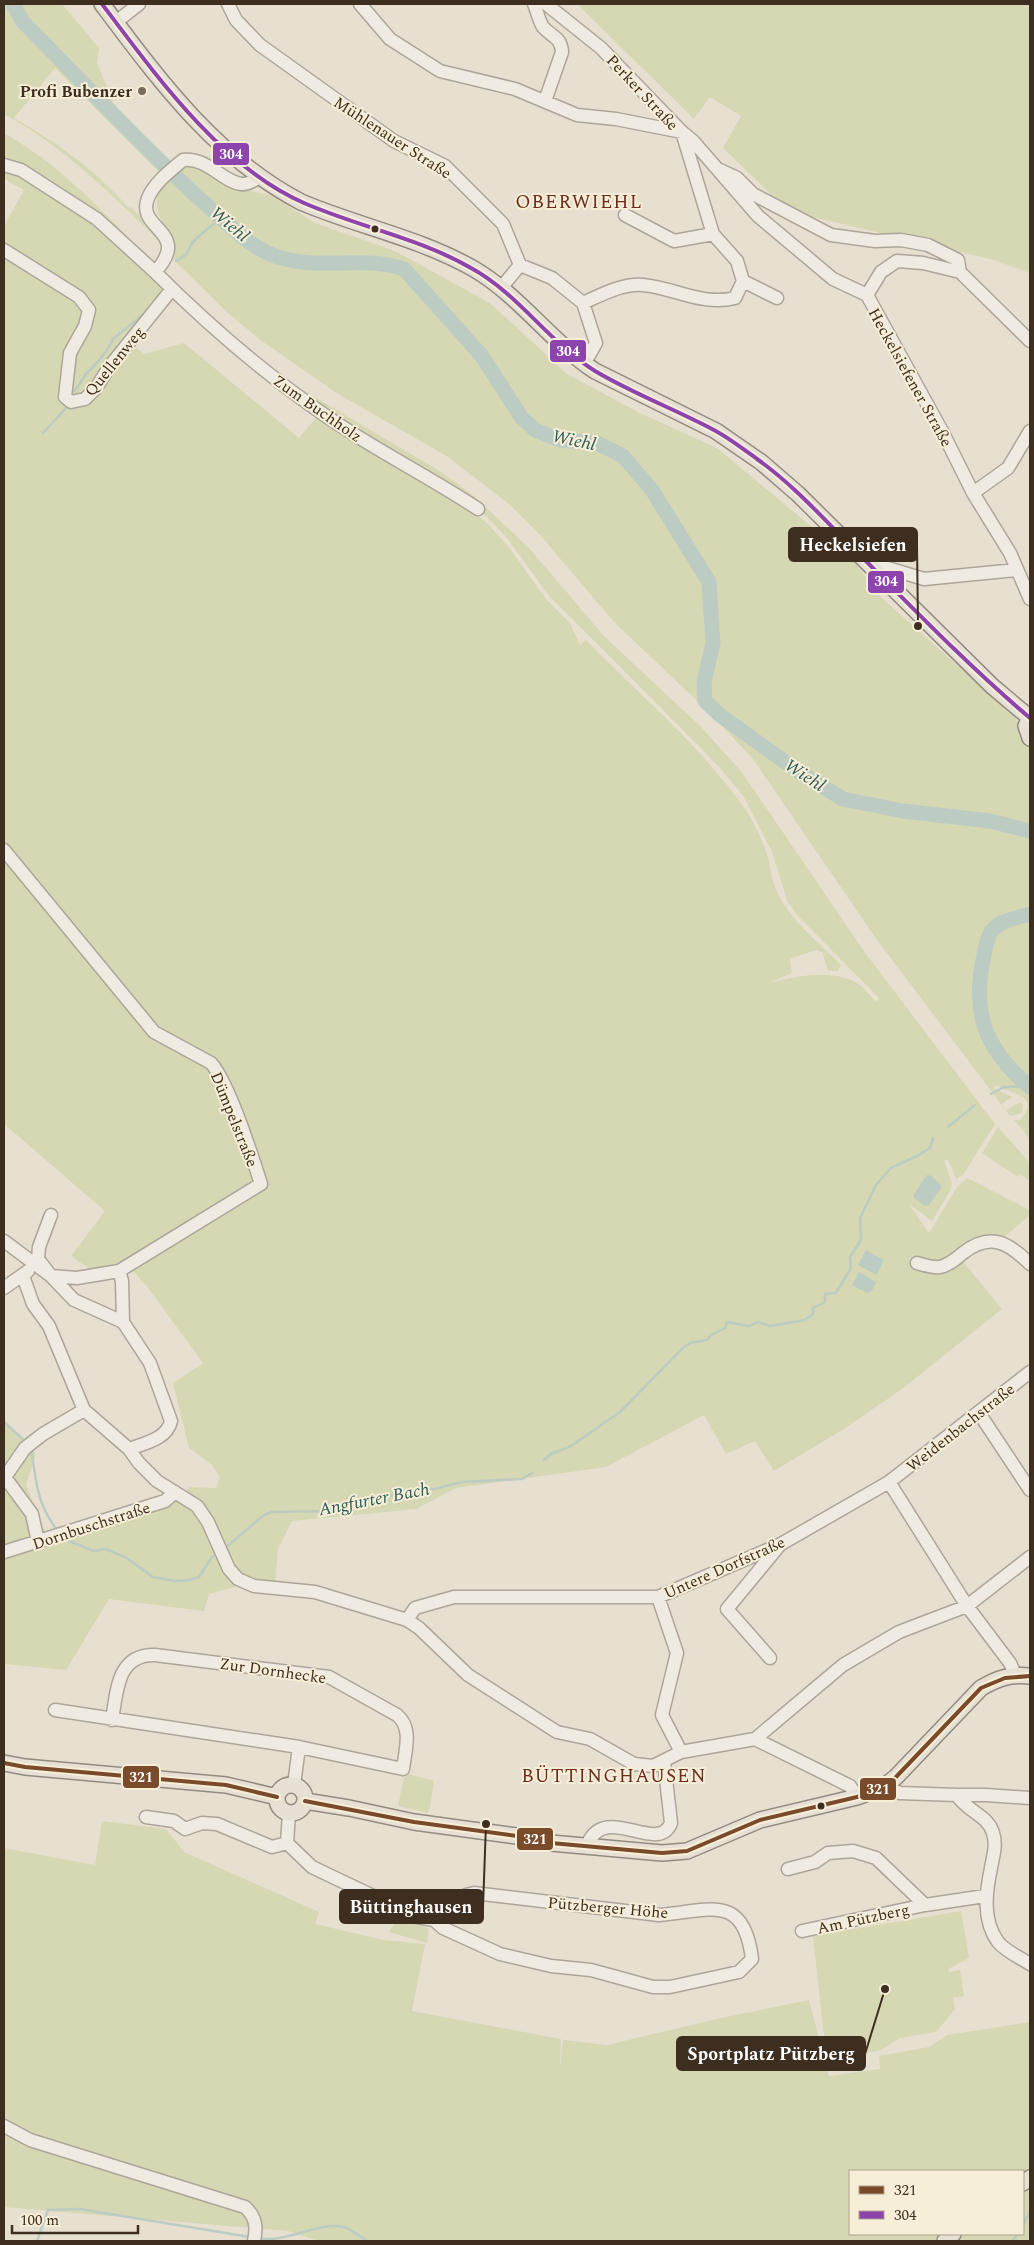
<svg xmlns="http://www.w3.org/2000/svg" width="1034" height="2245" viewBox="0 0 1034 2245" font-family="Spectral,serif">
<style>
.green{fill:#d6d7b3}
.water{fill:#bcccc2}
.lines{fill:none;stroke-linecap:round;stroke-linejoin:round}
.stream{stroke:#bcccc2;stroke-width:2.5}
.river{stroke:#bcccc2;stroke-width:15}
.minor-casing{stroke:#ada599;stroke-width:15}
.major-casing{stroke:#928b80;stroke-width:18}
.minor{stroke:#efebe3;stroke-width:12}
.major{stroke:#e6e1d4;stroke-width:15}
.bus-1-casing{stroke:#f7eed8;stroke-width:8}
.bus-2-casing{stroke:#f7eed8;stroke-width:8}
.bus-1{stroke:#7a4b2a;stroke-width:4}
.bus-2{stroke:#8e44ad;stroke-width:4}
.poi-dot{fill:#786c5e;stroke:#f7eed8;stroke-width:2}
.bus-dot{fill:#3d2e20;stroke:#f7eed8;stroke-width:2}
.labels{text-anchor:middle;stroke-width:4;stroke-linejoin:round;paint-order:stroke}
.poi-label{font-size:16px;font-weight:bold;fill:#3d2e20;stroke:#f7eed8;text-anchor:end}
.street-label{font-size:16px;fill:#3d2e20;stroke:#f7eed8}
.water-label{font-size:18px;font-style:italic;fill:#2f5d5a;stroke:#f7eed8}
.quarter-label{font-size:19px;letter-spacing:1px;fill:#6b2e1e;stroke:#f7eed8}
.leader{fill:none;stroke:#3d2e20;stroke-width:2}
.callout-dot{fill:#3d2e20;stroke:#f7eed8;stroke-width:2}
.callout{fill:#3d2e20;stroke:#3d2e20;stroke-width:2}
.callout-label{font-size:18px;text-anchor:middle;font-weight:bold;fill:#fff}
.line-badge{stroke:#f7eed8;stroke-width:2}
.badge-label{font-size:14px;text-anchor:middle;font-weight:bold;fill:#fff}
</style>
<rect width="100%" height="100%" fill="#e7e0d1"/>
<!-- green -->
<path class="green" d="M4,4h58l37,44 -2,15 16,39 20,28 15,15 24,17 -12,11 -105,-105 -41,50c46,27 79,50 115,90l2,-1 31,33v4c-48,-47 -97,-97 -158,-130z
M577,4h453v269l-36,-13 -206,-49 -65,-63 18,-32 -31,-19 -16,22z
M4,133c54,31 97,75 139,120l-139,-92z
M190,165l42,22 38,8 45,28 80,28 95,52 77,71 73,39 77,35 138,115 27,35 130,116 7,9 1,15 10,6v395l-16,-19h7c1,-3 4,-6 6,-10 6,-16 -23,-18 -31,-25l-3,3 19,9 -10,7 4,6 15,-8 2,3 -1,8 -12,3 -133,-176 -124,-181 -45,-48 -94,-89 -73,-86 -32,-32 -61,-47 -113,-65 -76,-53 -31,-26 -55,-54c10,-27 -29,-39 -12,-72 5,-8 16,-15 22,-21z
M4,169l21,8 73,44 60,56 7,14 -39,49 18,14 40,-11 115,95 19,-23 103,60 65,47 22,24 38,53 24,24 10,22 6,-5c54,55 115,106 159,169 9,13 19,34 23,49 3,9 3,20 7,29 12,31 44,55 66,78l-3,6h-10l-6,-19 -6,-2 -26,9 2,14 -24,10c27,-6 62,-15 89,0 7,4 13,13 20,19l2,-4 -83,-84 -9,-14 -15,-48 -28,-55 -24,-29 -36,-37 -135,-135 -42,-58 -27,-28 -150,-94 -110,-88 69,54 154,91 32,24 55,52 74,87 96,90 41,45 125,183 129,170 -32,51 -7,4 -8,-20 -4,2 8,22 -1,6 -19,32 -23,-17 20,29 28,-46 10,-9 63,32v5l-35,30 -13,-2 -21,16 41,50 -100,80 -58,40 -70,42 -19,-30 -29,13 -22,-39 -98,52 -150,21 -40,21 -124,12 -14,28 -3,35 -33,-6 -60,-85 8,-6 26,1 4,-11 -8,-12 -23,-17 -16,-65 30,-20 -54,-74 -20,-23 -38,4 -20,-14 34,-45 -101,-87v-898l20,-36 -20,-11z
M998,1127l32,36v18l-10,-7 -2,3 -36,-24z
M4,1420l32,34 -10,31 23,56 126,-41c31,5 38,47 50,71 3,6 8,11 13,15l-29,8 -5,17 -95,-12 -43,71 -62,-6z
M409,1774l25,7 -4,27 -3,5 -29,-7 6,-29z
M102,1821l64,8 18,23 135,60 -4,12 69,16 41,4 -13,67 149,28 -1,30 3,-29 44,5 114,-27 88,-18 20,76 51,-7 -1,-13 50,-9 18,-12 83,-13v148l-7,5v-4h-173v63h94l-8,7h-617l-31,-10 -284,-24v-359l91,17z
M961,1911l8,47 -21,11 1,3 11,-2 4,26 -11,2 2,11 -19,23 -36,6 -19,12 -51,9 -7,-30 -10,-93z
M399,1916l30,13 -2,14 -38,-11z
M1030,2189v52h-75l9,-7h59v-40z"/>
<!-- water -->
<path class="water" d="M927,1175l5,1 10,10 -13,19 -4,1 -11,-8v-4z
M866,1250l18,10 -7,15 -19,-10z
M859,1272l17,10 -4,9 -5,2 -15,-8z"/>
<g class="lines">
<!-- stream -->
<path class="stream" d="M176,261c17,-9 10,-12 19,-21 8,-8 18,-15 26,-22
M73,392c7,-6 9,-14 14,-19 8,-8 22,-23 26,-34l31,-25
M43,433l25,-27
M991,1094l13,-7 25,-1
M948,1127l27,-22
M4,1422l23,21
M31,1449c6,34 5,53 26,81
M544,1460l7,-6 20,-8 49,-34 63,-64 7,-5 17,-3 4,-5 14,-7 2,-6 22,4 9,-4 12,4 35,-6 8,-6v-6l12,-6v-8l11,-1 15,-25 -1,-11 11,-17 -1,-22 16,-33 15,-17 28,-13 11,-7 3,-10
M69,1541l25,10 12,-2 19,8 28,20 22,4 14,-1 10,-3 13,-20 6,-3
M224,1549l40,-34 8,-3 58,-1 56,-15 48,-7 28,-7 60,-3 10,-6
M1023,2226l7,-15
M258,2238c27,6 61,-17 85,-11 8,1 17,10 24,14
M37,2241l11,-31 32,-1 170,28
M1012,2241l6,-7"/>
<!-- river -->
<path class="river" d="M13,4l10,18c60,60 116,122 179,179 21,18 42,42 68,53 46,19 89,0 134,15l78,87 39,61 14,13 25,10 37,3 26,13 29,34 57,92 4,61 -9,39 1,19 16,15 81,58 41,25 60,12 87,10 40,10
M1030,914c-10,3 -23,5 -32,11 -10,6 -12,20 -14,30 -13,57 1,95 46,132"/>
<!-- minor casing -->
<g class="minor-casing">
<path id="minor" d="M228,4l8,16 24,25 134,96 51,25 58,58 17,41
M360,4l30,35 50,32 75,18 62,26 39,4 66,13 11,9 65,75 75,63 34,16 76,138 30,60 37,60 20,46
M534,4c3,7 5,17 9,23 9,10 18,10 19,25l-17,49
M116,22l23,-18
M4,165l17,5 76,49 58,53c38,-41 -20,-42 -7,-74 6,-15 23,-28 35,-38 24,-3 40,22 58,24 7,1 13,-4 19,-7
M720,170l17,8 16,16 78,41 44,6 26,-1 27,5 30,15 2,12
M625,215l49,26 39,-7
M4,250l75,47 10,13 -4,16 -15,27 -5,44 6,5 14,-3 11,-11 14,-22 62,-77
M155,272c54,54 111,103 174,146 48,33 101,59 149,91
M743,281l34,17
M501,288l19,-23 32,13 31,25c18,-8 40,-20 60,-18 32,3 59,21 92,13l8,-17 -6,-20 -24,-27 -31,-102 -81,-84 -55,-44
M867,295l14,-23 16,-11 26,2 37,9 70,69
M583,303l13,40 -12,21
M973,493l35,-25 22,-37
M876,571l5,-5 43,13 92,-9
M4,850l150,182 57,31c18,20 41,93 50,121l-142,87 3,10 1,41
M51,1215l-12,32 -1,12 13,17 26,2 42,-7
M4,1241l47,35 23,24 49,22 27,41 21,58c-4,18 -26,22 -42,28
M917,1263c7,2 16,5 23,4 9,-2 16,-8 23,-14 27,-21 45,-11 67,11
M23,1276l10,28 16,22 35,84 45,39 10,14 18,18 40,25 11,16 21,47 9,10 16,7 61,6 92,28 12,8 49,47 89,57 33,7 44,25 19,2 28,-14 74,-13 88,-74 56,-33 68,-26 43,57 5,11
M4,1288l24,-17
M979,1413l51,77
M4,1476l28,38 6,28
M5,1477l20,-29 18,-14 41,-24
M889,1482l141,-110
M4,1552l161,-51 10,-9
M658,1597l19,56 -15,62 19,37
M407,1620l8,-12 39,-11h204l123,-53 108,-62 78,124 63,-49
M770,1658l-43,-49 52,-63
M55,1710l244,37 -5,38
M112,1720c5,-29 5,-66 43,-65l174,22 68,38c16,13 8,36 6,54l-104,-22
M755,1739l95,47 7,11
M887,1784l6,6 7,3 57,2c9,16 31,20 36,38 4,12 0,23 -2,35 -5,24 -9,52 7,74 7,9 23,16 32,22
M957,1795h29l44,3
M146,1817l28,4 11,8 17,-6 15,1 55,23 15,-4 2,-30
M287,1843l25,24 105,50 17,3 9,8 57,26 51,12 40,4 62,17h17l69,-15 13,-13c-8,-67 -43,-48 -93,-44l-185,-22c-19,4 -28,12 -40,27
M587,1845c18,-44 71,11 84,-22l-7,-62
M788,1869l27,-7 13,-9 25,-2 23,7 49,47 60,-9
M802,1931l123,-26
M4,2126l26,14 215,67c11,10 12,20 9,34"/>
</g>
<!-- major casing -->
<g class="major-casing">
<path id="major" d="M102,4c57,76 113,153 199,198 56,24 119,36 173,67 46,27 77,73 121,102l121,60 45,31 37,32 194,192 38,32
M1030,717l-4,9 4,12
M4,1763l21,4 201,18 51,12
M277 1799a14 14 0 1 1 28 0a14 14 0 1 1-28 0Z
M305,1801l44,7 65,14 110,15 27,6 111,10 25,-2 73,-31 97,-23 25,-9 14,-11 85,-89c17,-10 30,-14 49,-12
M1023,2183l7,-5
M945,2241l8,-7"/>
</g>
<!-- minor -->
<use href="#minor" class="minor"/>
<!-- major -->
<use href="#major" class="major"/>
<!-- bus-1 casing -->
<g class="bus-1-casing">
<path id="bus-1" d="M4,1763l21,4 201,18 51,12
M305,1801l109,21 110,15 27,6 111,10 25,-2 73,-31 97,-23 25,-9 14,-11 85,-89 24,-10 25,-2"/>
</g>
<!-- bus-2 casing -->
<g class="bus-2-casing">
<path id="bus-2" d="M102,4c53,70 119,163 202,199 55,24 115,35 167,65 48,26 78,75 124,103 37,22 79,38 117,58 16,8 31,20 45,30 34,24 63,56 92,85 59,59 117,120 181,174"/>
</g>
<!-- bus-1 -->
<use href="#bus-1" class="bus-1"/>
<!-- bus-2 -->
<use href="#bus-2" class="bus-2"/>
</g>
<!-- markers -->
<circle class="poi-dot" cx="142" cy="91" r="5"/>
<g class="bus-dot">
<circle cx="375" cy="229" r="4.5"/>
<circle cx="821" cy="1806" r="4.5"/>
</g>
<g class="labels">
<!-- poi labels -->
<g class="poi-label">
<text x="132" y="97">Profi Bubenzer</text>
</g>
<!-- street labels -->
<g class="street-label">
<text transform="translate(643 92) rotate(47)" y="6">Perker Straße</text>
<text transform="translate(393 137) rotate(33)" y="6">Mühlenauer Straße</text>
<text transform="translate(114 361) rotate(-51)" y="6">Quellenweg</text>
<text transform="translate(911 377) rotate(61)" y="6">Heckelsiefener Straße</text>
<text transform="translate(318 408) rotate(35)" y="6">Zum Buchholz</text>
<text transform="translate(235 1119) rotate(68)" y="6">Dümpelstraße</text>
<text transform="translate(960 1427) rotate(-38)" y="6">Weidenbachstraße</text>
<text transform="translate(91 1525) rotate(-18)" y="6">Dornbuschstraße</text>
<text transform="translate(724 1567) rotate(-24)" y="6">Untere Dorfstraße</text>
<text transform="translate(273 1670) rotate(8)" y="6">Zur Dornhecke</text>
<text transform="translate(608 1907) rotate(5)" y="6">Pützberger Höhe</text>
<text transform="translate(863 1918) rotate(-12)" y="6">Am Pützberg</text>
</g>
<!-- water labels -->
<g class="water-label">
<text transform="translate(230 224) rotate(40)" y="6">Wiehl</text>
<text transform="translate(574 440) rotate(12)" y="6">Wiehl</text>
<text transform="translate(805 775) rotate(33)" y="6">Wiehl</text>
<text transform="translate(374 1499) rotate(-11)" y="6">Angfurter Bach</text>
</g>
<!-- quarter labels -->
<g class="quarter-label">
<text x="579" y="208">OBERWIEHL</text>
<text x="614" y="1782">BÜTTINGHAUSEN</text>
</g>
</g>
<!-- callouts -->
<path class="leader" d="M918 626L917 544M486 1824L483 1907M885 1989L865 2054"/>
<g class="callout-dot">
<circle cx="918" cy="626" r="5"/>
<circle cx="486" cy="1824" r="5"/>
<circle cx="885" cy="1989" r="5"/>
</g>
<g class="callout">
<rect x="789" y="528" width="128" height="33" rx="5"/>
<rect x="340" y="1890" width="143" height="33" rx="5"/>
<rect x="677" y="2037" width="188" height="33" rx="5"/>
</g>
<g class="callout-label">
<text x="853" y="551">Heckelsiefen</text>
<text x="411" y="1913">Büttinghausen</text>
<text x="771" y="2060">Sportplatz Pützberg</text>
</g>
<g class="line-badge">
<rect x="212" y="142" width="38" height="24" rx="5" fill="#8e44ad"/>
<rect x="549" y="339" width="38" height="24" rx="5" fill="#8e44ad"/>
<rect x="867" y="570" width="38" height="24" rx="5" fill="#8e44ad"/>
<rect x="122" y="1765" width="38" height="24" rx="5" fill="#7a4b2a"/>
<rect x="859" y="1777" width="38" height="24" rx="5" fill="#7a4b2a"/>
<rect x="516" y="1827" width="38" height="24" rx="5" fill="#7a4b2a"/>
</g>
<g class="badge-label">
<text x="231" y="159">304</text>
<text x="568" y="356">304</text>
<text x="886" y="586">304</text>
<text x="141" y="1782">321</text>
<text x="878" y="1794">321</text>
<text x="535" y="1844">321</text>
</g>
<!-- border -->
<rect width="1034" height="2245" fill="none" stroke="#3d2e20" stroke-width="10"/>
<!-- legend -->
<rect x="849" y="2170" width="175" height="65" fill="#f7eed8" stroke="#ada18e"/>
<rect x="859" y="2186" width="25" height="8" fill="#7a4b2a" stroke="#ada18e"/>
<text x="894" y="2195" font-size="15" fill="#3d2e20">321</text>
<rect x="859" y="2211" width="25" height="8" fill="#8e44ad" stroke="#ada18e"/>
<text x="894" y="2220" font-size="15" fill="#3d2e20">304</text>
<!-- scale -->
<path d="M12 2225v8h126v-8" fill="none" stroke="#3d2e20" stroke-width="2.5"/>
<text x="20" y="2225" font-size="15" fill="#3d2e20" stroke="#f7eed8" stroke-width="4" paint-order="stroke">100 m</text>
</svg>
